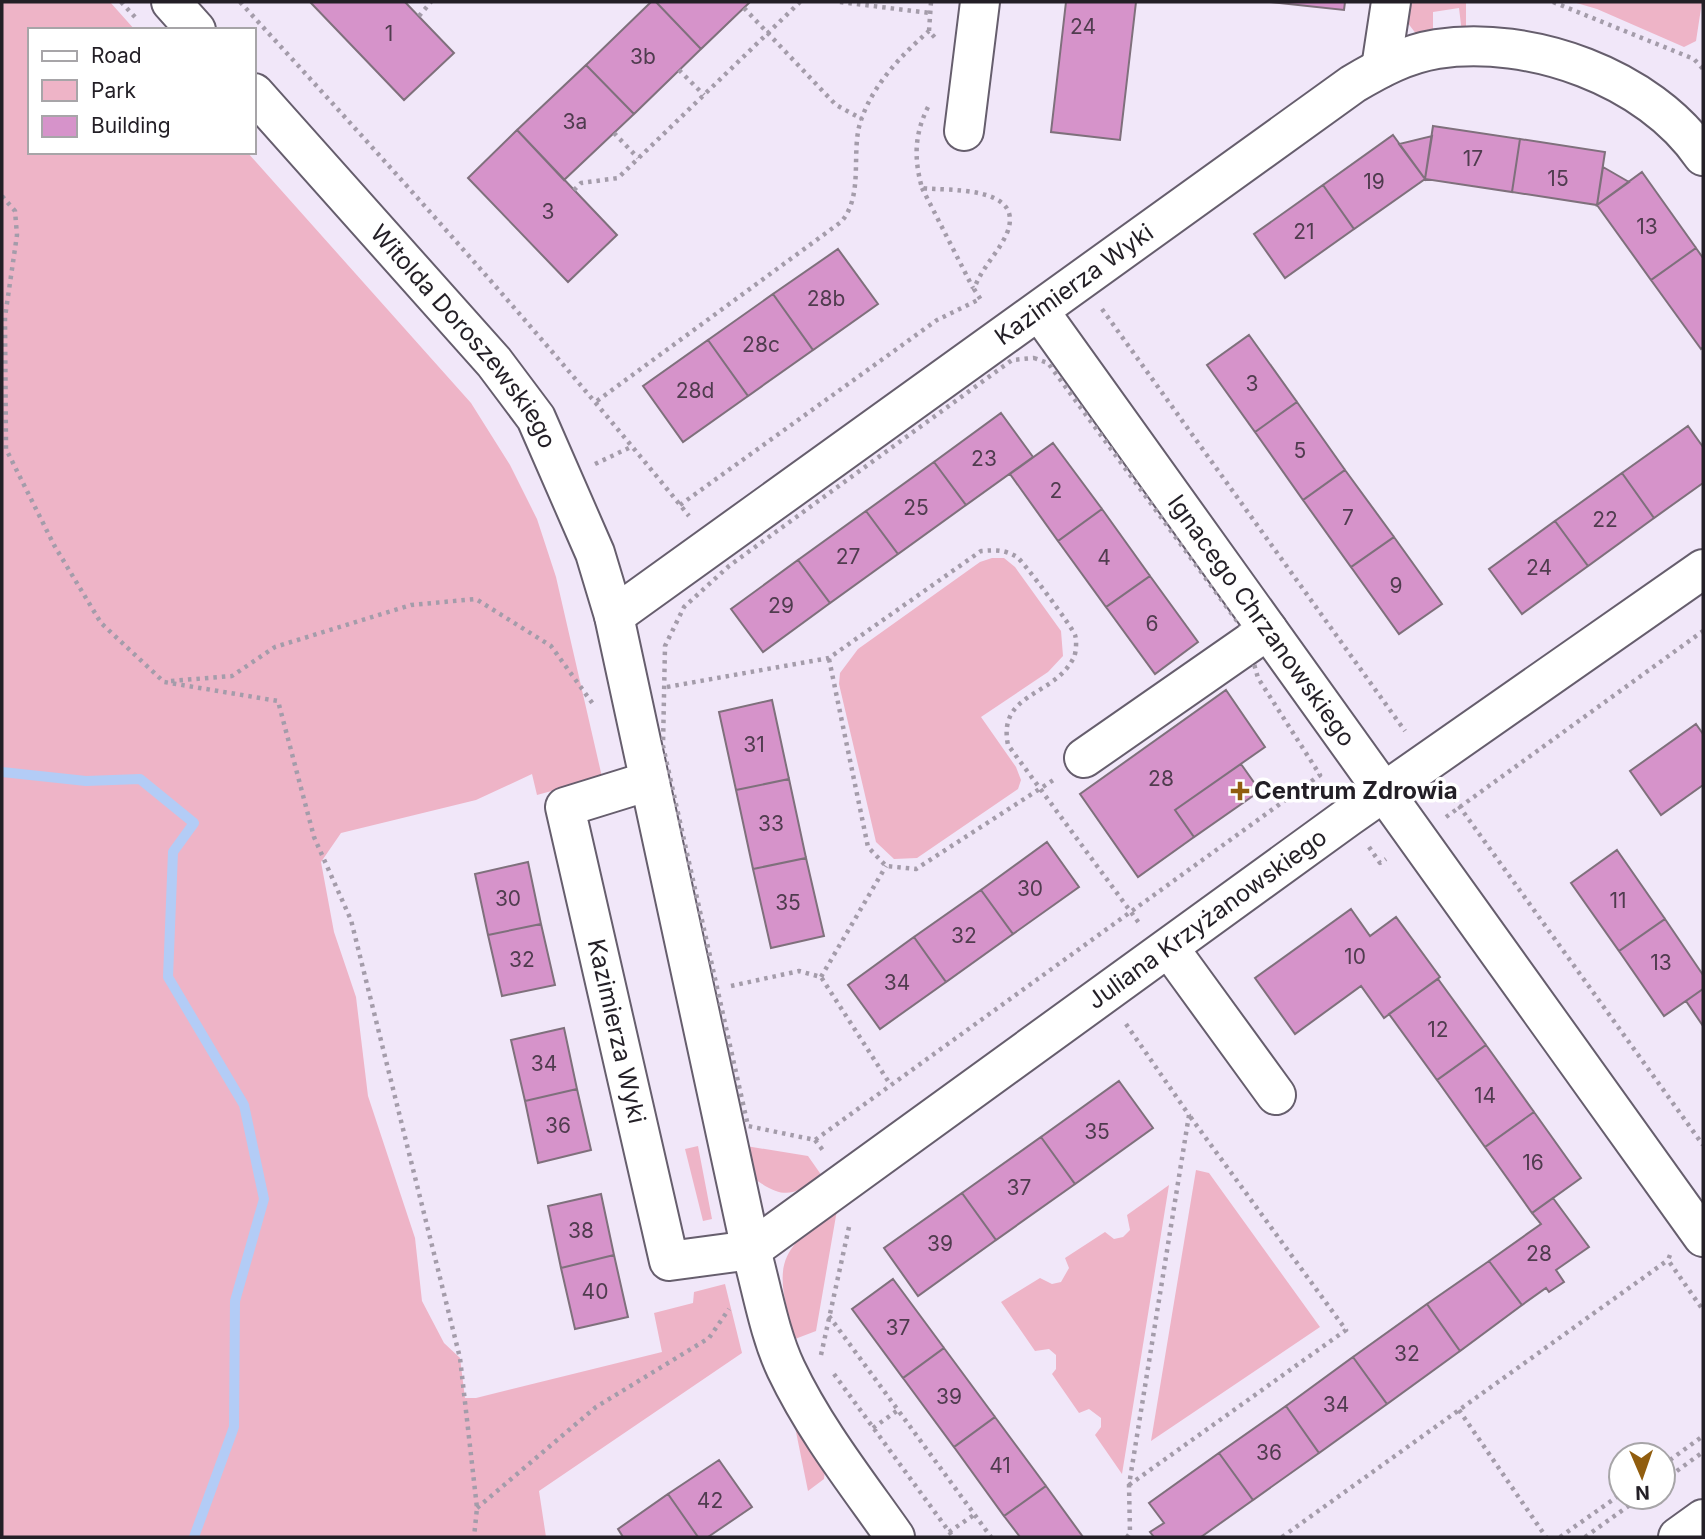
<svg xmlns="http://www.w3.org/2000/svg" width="1705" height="1539" viewBox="0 0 1705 1539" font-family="Inter,sans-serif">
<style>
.green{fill:#eeb4c7}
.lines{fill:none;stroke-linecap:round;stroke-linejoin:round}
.stream{stroke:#b3ccf6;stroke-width:10}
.building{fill:#d693ca;stroke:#7f707c;stroke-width:2}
.minor-casing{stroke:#665e6d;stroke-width:42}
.path{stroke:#a49caa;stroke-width:4.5;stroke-dasharray:3.5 5;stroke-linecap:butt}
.minor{stroke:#fff;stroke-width:38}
.poi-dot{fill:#915d0e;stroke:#fff;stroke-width:2.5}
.labels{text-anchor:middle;stroke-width:7;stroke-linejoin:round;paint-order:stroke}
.number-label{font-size:21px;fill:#503c4f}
.street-label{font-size:24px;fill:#231f26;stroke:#fff}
.poi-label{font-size:24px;font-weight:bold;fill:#231f26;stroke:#fff;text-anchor:start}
</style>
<rect width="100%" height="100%" fill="#f1e7f9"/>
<!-- green -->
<path class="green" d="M2,2h108l25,28h-105v122h217l224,251 39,62 27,54 19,58 46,200 -65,18 -5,-21 -56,26 -135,33 -20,29 13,70 22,65 12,99 47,142 7,63 22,42 16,15 5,40h11l186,-46 -8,-39 39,-10 1,-11 31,-8 17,69 -203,138 7,46h-544z
M1409,2h57v34l-4,-3 -3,-25 -26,4v22l-16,1 -10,-13z
M1573,2h129l-6,39 -12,6 -87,-38z
M992,558h12l11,9 46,64 2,25 -15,16 -67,45 35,50 5,13 -3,9 -101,69 -23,1 -18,-17 -37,-158 1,-11 18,-24 122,-87z
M698,1146l14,73 -9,2 -18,-72z
M746,1146l62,10 14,20c-30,20 -37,24 -69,2z
M1196,1170l13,3 111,154 -169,114z
M1169,1185l-47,289 -27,-39 6,-8v-9l-12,-9 -10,4 -27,-39 4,-5v-14l-7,-6 -14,2 -34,-49 39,-24 12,6 9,-2 8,-14 -4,-10 40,-26 9,7 9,-2 7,-7 -3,-15z
M837,1210l-21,121 -21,8c-20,-71 -22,-87 42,-129z
M793,1417l32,53 -1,9 -16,12z"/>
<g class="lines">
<!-- stream -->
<path class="stream" d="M2,772l84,9 54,-2 54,44 -21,29 -5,125 76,128 20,94 -29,102 -1,126 -40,110"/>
</g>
<!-- building -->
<path class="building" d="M310,2h95l49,51 -50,47z
M651,2h5l45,47 -67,65 -48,-49z
M656,2h94l-49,47z
M1066,2h70l-16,138 -69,-8z
M1270,2h75l-1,8z
M586,65l48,49 -70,66 -47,-50z
M1433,126l87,13 -8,53 -87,-13z
M517,130l100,105 -49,47 -100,-104z
M1393,135l32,44 -71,50 -31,-44z
M1432,136l-7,43 -26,-35z
M1520,139l85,13 -8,53 -85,-13z
M1603,167l26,15 -32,23z
M1642,172l54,76 -45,32 -54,-75z
M1323,185l31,44 -69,49 -31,-44z
M1696,248l7,10v89l-2,2 -50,-69z
M838,249l40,55 -65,46 -40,-56z
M773,294l40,56 -65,46 -40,-56z
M1249,335l48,67 -42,30 -48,-67z
M708,340l40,56 -65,46 -40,-56z
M1297,402l48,68 -42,30 -48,-68z
M1001,413l32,44 -67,48 -32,-43z
M1688,426l15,21v36l-49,35 -32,-45z
M1053,443l49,66 -44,32 -48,-67z
M934,462l32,43 -68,49 -32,-43z
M1345,470l49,67 -43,30 -48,-67z
M1622,473l32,45 -66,48 -33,-45z
M1102,509l48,67 -44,31 -48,-66z
M866,511l32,43 -68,49 -32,-43z
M1555,521l33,45 -66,48 -33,-45z
M1394,537l48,67 -43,30 -48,-67z
M798,560l32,43 -67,49 -32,-43z
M1150,576l48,66 -43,32 -49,-67z
M1226,690l39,57 -90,63 19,27 -56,40 -58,-83z
M772,700l17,79 -53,11 -17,-78z
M1696,724l7,10v51l-42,30 -31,-44z
M1241,764l19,27 -66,46 -19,-27z
M789,779l17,79 -53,11 -17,-79z
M1047,842l32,45 -66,47 -32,-44z
M1617,850l48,69 -46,32 -48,-68z
M806,858l18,78 -53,12 -18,-79z
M528,862l13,62 -53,11 -13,-61z
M981,890l32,44 -67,48 -32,-45z
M1351,909l19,27 26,-19 44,60 -56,41 -23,-32 -66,48 -40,-56z
M1665,919l38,56v14l-39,27 -45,-65z
M541,924l14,61 -53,11 -14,-61z
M914,937l32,45 -66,47 -32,-44z
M1438,979l48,66 -49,35 -48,-66z
M1703,989v37l-17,-25z
M564,1028l13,61 -52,12 -14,-61z
M1486,1045l48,67 -49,35 -48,-67z
M1119,1081l34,47 -78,56 -34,-47z
M577,1089l14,61 -53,13 -13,-62z
M1534,1112l47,66 -49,35 -47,-66z
M1041,1137l34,47 -79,56 -34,-47z
M962,1193l34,47 -78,56 -34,-48z
M601,1194l13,61 -53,13 -13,-62z
M1553,1198l36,49 -33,23 8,12 -15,10 -3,-4 -24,17 -33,-44 52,-37 -9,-11z
M614,1255l14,62 -53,12 -14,-61z
M1489,1261l33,44 -62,46 -33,-47z
M893,1279l51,69 -41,30 -51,-69z
M1427,1304l33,47 -73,53 -34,-47z
M944,1348l51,69 -41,30 -51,-69z
M1353,1357l34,47 -68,49 -33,-47z
M1286,1406l33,47 -66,47 -34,-47z
M995,1417l51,69 -42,30 -50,-69z
M1219,1453l34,47 -52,37h-47l-4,-5 14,-9 -15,-20z
M719,1460l33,47 -44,30h-10l-30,-43z
M1046,1486l37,51h-63l-16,-21z
M668,1494l30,43h-75l-5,-8z"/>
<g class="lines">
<!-- minor casing -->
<g class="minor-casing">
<g id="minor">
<path d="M171,2l25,28"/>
<path d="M1381,68l10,-66"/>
<path id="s1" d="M254,93l240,269 42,56 59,135 19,63 137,634c11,39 18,83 35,119 29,61 71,114 109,168"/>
<path d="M964,131l16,-129"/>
<path id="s2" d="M1040,312l663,925"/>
<path id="s3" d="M614,616l739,-532c27,-16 53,-30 84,-35 93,-14 212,28 266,107"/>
<path d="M1084,758l184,-128"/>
<path id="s4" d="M649,781l-84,26 104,454 82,-11 597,-433 355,-248"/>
<path d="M1169,948l107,147"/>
<path d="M1678,1537l25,-18"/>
</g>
</g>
<!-- path -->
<path class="path" d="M121,2l14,15
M240,2c154,168 306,337 449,514
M840,2l90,11
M931,2l-2,29 8,9
M1553,2l141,57 9,10
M744,8l92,97 26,14
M419,16l12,-14
M679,70l25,25
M928,107c-14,28 -14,52 -6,81 25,3 104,-3 85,45 -8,19 -25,34 -33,56l9,14
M614,133l24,25
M922,188l51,100
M574,190l7,-7 37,-5 182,-176
M2,196l13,15 2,24 -12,82 1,132 48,96 47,78 63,59 114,19 36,136 37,83 109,438 17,150 -3,29
M1102,309l303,422
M1034,358l14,5 197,269 13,46 62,97 -505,365 -67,-14 -85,-380 2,-100 19,-39 45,-41 283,-206z
M597,401l244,-179c22,-25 11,-65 18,-95 10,-38 41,-71 70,-96
M595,464l38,-18
M680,505l257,-185 43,-21
M829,659l39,188 18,19 30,3 139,-90
M171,681l61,-5 43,-29 136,-42 65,-6 75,47 42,58
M667,687l162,-29 152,-107c14,-1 23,-2 36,6 6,4 56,71 58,78 2,5 1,18 -1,22 -19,40 -77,35 -66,88l131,178
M1449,792l254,353
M1446,817l257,-186
M1369,847l11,16 6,-4
M821,977l65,-111
M731,986l68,-15 22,6 69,107
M1126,1024l63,91 -60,370 1,48 -3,4
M815,1140l10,13
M1670,1255l-2,5 35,50
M829,1316l162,221
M821,1355l28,-128
M834,1374l119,163
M1459,1410l87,127
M873,1428l25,-18
M1663,1465l40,-29
M1663,1481l40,-29
M1129,1485l217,-155 -157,-215
M477,1508l119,-101 113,-69 20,-29
M949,1532l25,-17
M1282,1537l386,-277
M1560,1537l61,-43
M1585,1537l56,-40"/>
<!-- minor -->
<use href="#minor" class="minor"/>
</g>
<!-- markers -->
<path class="poi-dot" d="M1236.5 780.5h7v7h7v7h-7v7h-7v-7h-7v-7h7z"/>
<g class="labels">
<!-- number labels -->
<g class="number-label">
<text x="1083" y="34">24</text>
<text x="389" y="41">1</text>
<text x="643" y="64">3b</text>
<text x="575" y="129">3a</text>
<text x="1473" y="166">17</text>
<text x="1558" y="186">15</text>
<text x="1374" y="189">19</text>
<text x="548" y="219">3</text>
<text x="1647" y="234">13</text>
<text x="1304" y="239">21</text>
<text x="826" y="306">28b</text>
<text x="761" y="352">28c</text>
<text x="1252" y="391">3</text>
<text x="695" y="398">28d</text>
<text x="1300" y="458">5</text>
<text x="984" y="466">23</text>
<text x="1056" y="498">2</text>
<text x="916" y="515">25</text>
<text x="1348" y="525">7</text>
<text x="1605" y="527">22</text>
<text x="848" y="564">27</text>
<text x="1104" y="565">4</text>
<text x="1539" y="575">24</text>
<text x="1396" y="593">9</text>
<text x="781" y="613">29</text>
<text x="1152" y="631">6</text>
<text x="754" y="752">31</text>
<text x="1161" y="786">28</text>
<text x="771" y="831">33</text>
<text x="1030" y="896">30</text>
<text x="508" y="906">30</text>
<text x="1618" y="908">11</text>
<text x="788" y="910">35</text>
<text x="964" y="943">32</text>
<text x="1355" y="964">10</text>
<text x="522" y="967">32</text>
<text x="1661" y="970">13</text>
<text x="897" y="990">34</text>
<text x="1438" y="1037">12</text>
<text x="544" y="1071">34</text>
<text x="1485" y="1103">14</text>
<text x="558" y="1133">36</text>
<text x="1097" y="1139">35</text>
<text x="1533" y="1170">16</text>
<text x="1019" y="1195">37</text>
<text x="581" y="1238">38</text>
<text x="940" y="1251">39</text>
<text x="1539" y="1261">28</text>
<text x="595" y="1299">40</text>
<text x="898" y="1335">37</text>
<text x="1407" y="1361">32</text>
<text x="949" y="1404">39</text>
<text x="1336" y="1412">34</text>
<text x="1269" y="1460">36</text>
<text x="1000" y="1473">41</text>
<text x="710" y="1508">42</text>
</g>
<!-- street labels -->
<g class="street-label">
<text dy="8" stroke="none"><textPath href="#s3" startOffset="567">Kazimierza Wyki</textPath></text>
<text dy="8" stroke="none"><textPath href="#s1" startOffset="322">Witolda Doroszewskiego</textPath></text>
<text dy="8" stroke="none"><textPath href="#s2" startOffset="380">Ignacego Chrzanowskiego</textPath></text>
<text dy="8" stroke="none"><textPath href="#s4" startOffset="1200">Juliana Krzyżanowskiego</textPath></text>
<text dy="8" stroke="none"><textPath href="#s4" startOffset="318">Kazimierza Wyki</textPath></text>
</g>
<!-- poi labels -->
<g class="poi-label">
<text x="1254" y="799">Centrum Zdrowia</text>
</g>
</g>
<!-- border -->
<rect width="1705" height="1539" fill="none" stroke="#231f26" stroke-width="7"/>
<!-- legend -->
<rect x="28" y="28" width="228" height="126" fill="#ffffff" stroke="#a7a5a8" stroke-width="2"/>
<rect x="42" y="51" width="35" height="10" fill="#ffffff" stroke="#a7a5a8" stroke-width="2"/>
<text x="91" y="63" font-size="21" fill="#231f26">Road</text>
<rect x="42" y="80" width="35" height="21" fill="#eeb4c7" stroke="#a7a5a8" stroke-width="2"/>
<text x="91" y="98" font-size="21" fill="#231f26">Park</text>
<rect x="42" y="116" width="35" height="21" fill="#d693ca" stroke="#a7a5a8" stroke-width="2"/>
<text x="91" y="133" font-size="21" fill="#231f26">Building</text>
<!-- north arrow -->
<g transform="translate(1642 1476) rotate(178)"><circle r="33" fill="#ffffff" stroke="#a7a5a8" stroke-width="2"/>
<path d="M0-5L12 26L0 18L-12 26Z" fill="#915d0e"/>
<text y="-10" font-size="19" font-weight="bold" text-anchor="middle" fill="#231f26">N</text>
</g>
</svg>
